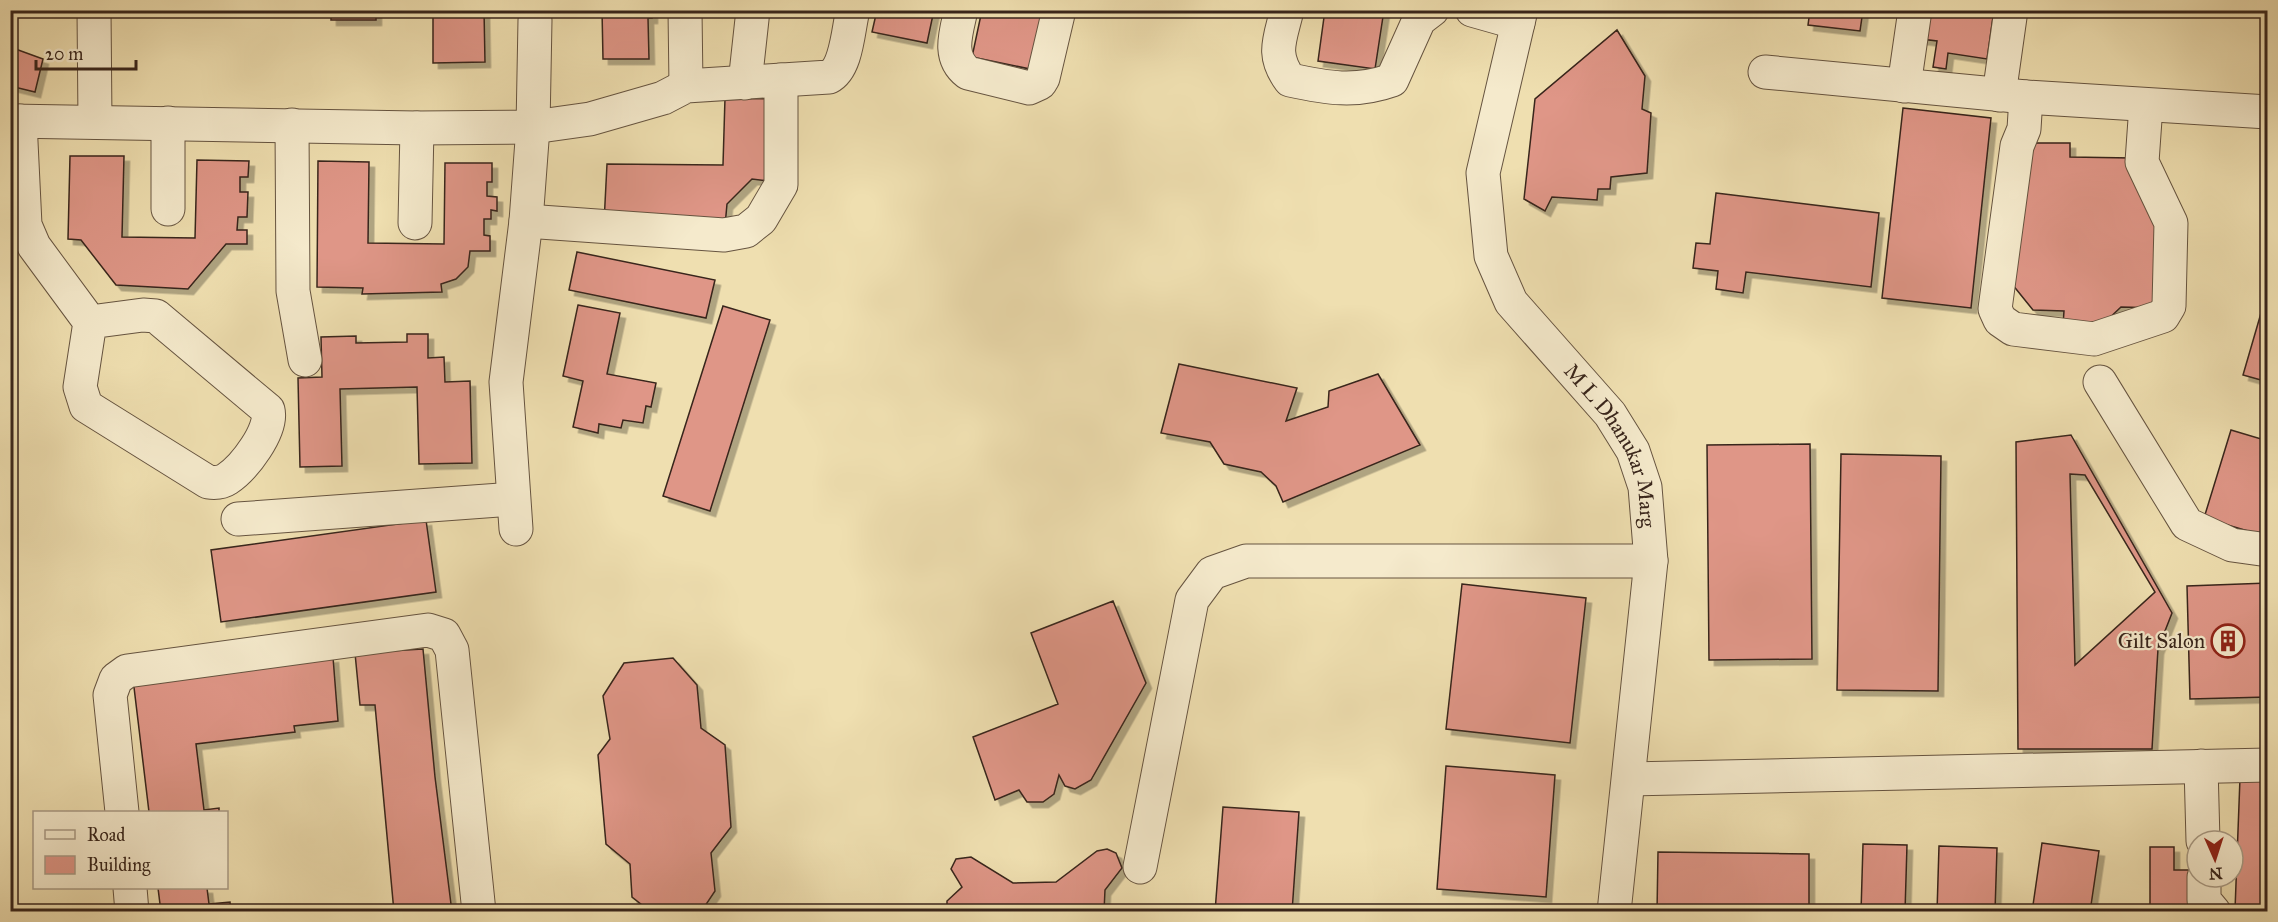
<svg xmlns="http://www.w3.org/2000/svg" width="2278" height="922" viewBox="0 0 2278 922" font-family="'IM FELL Great Primer',serif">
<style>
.building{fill:#df9687;stroke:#38251b;stroke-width:1.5;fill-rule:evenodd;filter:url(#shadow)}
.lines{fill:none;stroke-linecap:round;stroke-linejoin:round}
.minor-casing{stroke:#665440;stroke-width:35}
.minor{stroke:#f5eacc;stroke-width:33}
.labels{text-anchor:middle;stroke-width:4.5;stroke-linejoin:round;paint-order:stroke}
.street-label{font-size:21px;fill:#38251b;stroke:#f5eacc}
.poi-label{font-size:21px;fill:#38251b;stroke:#f5eacc;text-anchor:end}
</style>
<defs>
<filter id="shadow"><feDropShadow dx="5.5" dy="5.5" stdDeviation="0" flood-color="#0004"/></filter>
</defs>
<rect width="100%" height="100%" fill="#efdfb0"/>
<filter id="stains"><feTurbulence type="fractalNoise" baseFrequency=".00333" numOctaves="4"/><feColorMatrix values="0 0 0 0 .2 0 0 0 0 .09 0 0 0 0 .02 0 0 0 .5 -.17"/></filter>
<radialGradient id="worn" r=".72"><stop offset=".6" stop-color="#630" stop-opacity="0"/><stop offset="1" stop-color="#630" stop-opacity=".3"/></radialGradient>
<!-- building -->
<path class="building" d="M331,10h45v10h-45z
M433,10h51l1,52 -52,1z
M602,10h50v8h-4l1,41h-46z
M877,10h57l-7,33 -55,-11z
M982,10h66l-13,60 -63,-13z
M1325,10h59l-9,59 -57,-8z
M1810,10h53l-3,21 -52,-6z
M1926,10h68l-7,49 -39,-6 -2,16 -13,-2 4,-26 -16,-2z
M1617,30l28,46 -3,33 9,4 -4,60 -36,4 -1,12h-12l-1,11 -45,-3 -7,14 -21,-12 11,-100z
M10,47l33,12 -8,33 -25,-6z
M725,98l50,1 2,83 -25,-3 -25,25 -2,22 -121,-3 3,-59 116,1z
M1903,108l88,10 -20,190 -89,-10z
M2025,143h45v14l62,1 31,67 -3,83 -39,-1 -19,18h-39l1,-14 -31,-1 -21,-26z
M70,156h54l-2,81 73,1 2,-78 52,1 -1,16h-8v15h8l-1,25h-9l-1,13h10v14h-21l-38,45 -72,-4 -35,-45 -13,-1z
M318,161l51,1 -1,81 76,1 1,-81h47v19h-5v14l10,1v14l-6,-1v9h-7v16l6,1v15h-20l-2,16 -12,12 -15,5 1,8 -80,2 1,-6 -46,-1z
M1716,193l163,20 -8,74 -125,-15 -3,21 -27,-4 2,-18 -25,-3 3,-25 14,1z
M577,252l138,28 -9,38 -137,-28z
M2268,289v93l-25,-7z
M578,305l42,8 -13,61 49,9 -5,24 -5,-1 -3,17 -20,-3 -2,8 -22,-4 -1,9 -25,-6 10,-46 -20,-5z
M723,306l47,14 -60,191 -47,-15z
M407,334h21v24l16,-1 1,25 25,-1 2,82 -53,1 -2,-77 -77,2 2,77 -42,1 -2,-89 24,-1 -1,-40 35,-1v7l51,-1z
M1179,364l118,24 -11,33 42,-14 1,-16 49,-17 42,71 -137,57 -7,-16 -15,-14 -37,-8 -14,-22 -49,-9z
M2231,430l37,11v96l-64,-19z
M2071,435l101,178 -14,36 -6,100h-134l-2,-307zM2070,474l15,1 70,117 -80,73z
M1810,444l2,215 -103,1 -2,-215z
M1841,454l100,2 -3,235 -101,-1z
M426,520l10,72 -215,30 -10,-72z
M2268,583v114l-78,2 -3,-113z
M1462,584l124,14 -16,145 -124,-14z
M1113,601l33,82 -55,97 -16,9 -10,-3 -6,-11 -5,19 -11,8h-16l-8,-12 -24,10 -22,-63 85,-33 -27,-71z
M423,649l12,128 17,135h-58l-19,-207h-15l-5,-52z
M333,657l5,64 -44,5 1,6 -99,12 8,66 15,-2v4h-70l-16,-133z
M673,658l24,27 4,43 24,17 6,82 -20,26 4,38 -14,21h-50l-19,-15 -2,-33 -24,-20 -8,-89 12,-16 -7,-43 21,-33z
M1446,766l109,9 -9,122 -109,-8z
M2240,778l28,4v129l-33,-1z
M1223,807l76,5 -7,100h-77z
M2042,843l57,8 -9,61h-58z
M1863,844l44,1 -2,67h-44z
M1939,846l58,2 -2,64h-58z
M2150,847h24v23h17l18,42h-59z
M1107,849l9,4 6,15 -17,22 -1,22h-157v-11l15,-14 -11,-18 5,-10 15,-2 42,26 43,-1 41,-31z
M1658,852l151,2v58h-152z
M158,888h49l2,16 21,-2 1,10h-70z"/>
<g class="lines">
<!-- minor casing -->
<g class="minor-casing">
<g id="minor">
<path d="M94,10l1,112"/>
<path d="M685,10l1,76"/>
<path d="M961,10c-5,23 -14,47 7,63l61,15 11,-5 3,-5 16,-68"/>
<path d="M1287,10c-7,30 -16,44 3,70 37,8 66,13 102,0l27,-60 13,-10"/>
<path d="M1472,10l46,13"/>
<path id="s1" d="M1521,10l-38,163 8,83 20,46 99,112 23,37 12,36 6,74 -37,351"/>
<path d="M1765,72l261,25 242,15"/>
<path d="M745,83l8,-73"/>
<path d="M1904,86l11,-76"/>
<path d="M1999,95l12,-85"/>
<path d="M2026,97l-2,32 -7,17 -22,163 5,11 13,9 81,10 69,-23 6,-10 2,-83 -29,-61 4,-57"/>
<path d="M10,121l407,7 116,-1 57,-8 73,-21 23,-12 143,-9c18,-9 19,-48 24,-67"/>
<path d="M20,121l5,104 9,21 56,76 -10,65 6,19 122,76c7,1 13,1 19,-3 17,-11 46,-49 41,-69l-112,-94 -13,-1 -53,7"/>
<path d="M168,123v86"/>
<path d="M292,125l1,166 12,69"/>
<path d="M526,221l198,14 22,-4 15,-12 20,-34v-105"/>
<path d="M415,223l2,-95"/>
<path d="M2100,382l87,142 45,21 36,5"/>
<path d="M238,519l275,-20"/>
<path d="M516,529l-10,-147 20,-161 7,-94 2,-107"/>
<path d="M2201,766l2,75"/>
<path d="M1629,779l639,-14"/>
<path d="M122,812l-12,-117 6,-16 11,-8 301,-41 16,5 8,15 27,262"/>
<path d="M1140,867l52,-267 20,-27 34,-12h405"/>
<path d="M2204,877v23l10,12"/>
<path d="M130,888l2,24"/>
</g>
</g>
<!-- minor -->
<use href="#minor" class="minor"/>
</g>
<!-- icons -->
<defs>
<g id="building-ring" transform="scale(1.725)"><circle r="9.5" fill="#f5eacc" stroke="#8f2418" stroke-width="1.5"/><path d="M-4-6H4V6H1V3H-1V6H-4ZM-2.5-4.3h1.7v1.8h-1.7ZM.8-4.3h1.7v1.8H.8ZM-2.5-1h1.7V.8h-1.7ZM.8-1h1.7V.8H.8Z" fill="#8f2418"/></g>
</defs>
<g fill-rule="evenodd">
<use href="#building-ring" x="2228" y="641"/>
</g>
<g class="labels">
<!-- street labels -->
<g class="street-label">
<text dy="7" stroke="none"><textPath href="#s1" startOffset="480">M L Dhanukar Marg</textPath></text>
</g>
<!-- poi labels -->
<g class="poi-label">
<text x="2205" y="648">Gilt Salon</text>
</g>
</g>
<!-- margin -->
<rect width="2278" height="922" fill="none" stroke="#efdfb0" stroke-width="36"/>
<rect x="12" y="12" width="2254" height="898" fill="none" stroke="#38251b" stroke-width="3"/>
<rect x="18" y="18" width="2242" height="886" fill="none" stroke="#38251b" stroke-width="1.5"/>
<!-- legend -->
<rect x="33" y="811" width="195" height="78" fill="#f5eacc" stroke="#a99b85" stroke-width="1.5"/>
<rect x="45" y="830" width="30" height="9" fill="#f5eacc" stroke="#a99b85" stroke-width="1.5"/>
<text x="87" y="841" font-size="18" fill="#38251b">Road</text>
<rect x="45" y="856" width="30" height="18" fill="#df9687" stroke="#a99b85" stroke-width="1.5"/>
<text x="87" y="871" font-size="18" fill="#38251b">Building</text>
<!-- north arrow -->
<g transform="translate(2215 859) rotate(177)"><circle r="28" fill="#f5eacc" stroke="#a99b85" stroke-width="1.5"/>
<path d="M0-4.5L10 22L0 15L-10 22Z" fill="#8f2418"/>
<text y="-9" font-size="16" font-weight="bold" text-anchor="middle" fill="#38251b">N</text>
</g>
<!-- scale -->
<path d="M36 60v9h100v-9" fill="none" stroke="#38251b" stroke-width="3"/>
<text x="45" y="60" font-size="18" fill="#38251b" stroke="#f5eacc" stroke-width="4.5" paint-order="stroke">20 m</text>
<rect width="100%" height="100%" filter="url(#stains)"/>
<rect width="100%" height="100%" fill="url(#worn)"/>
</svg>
